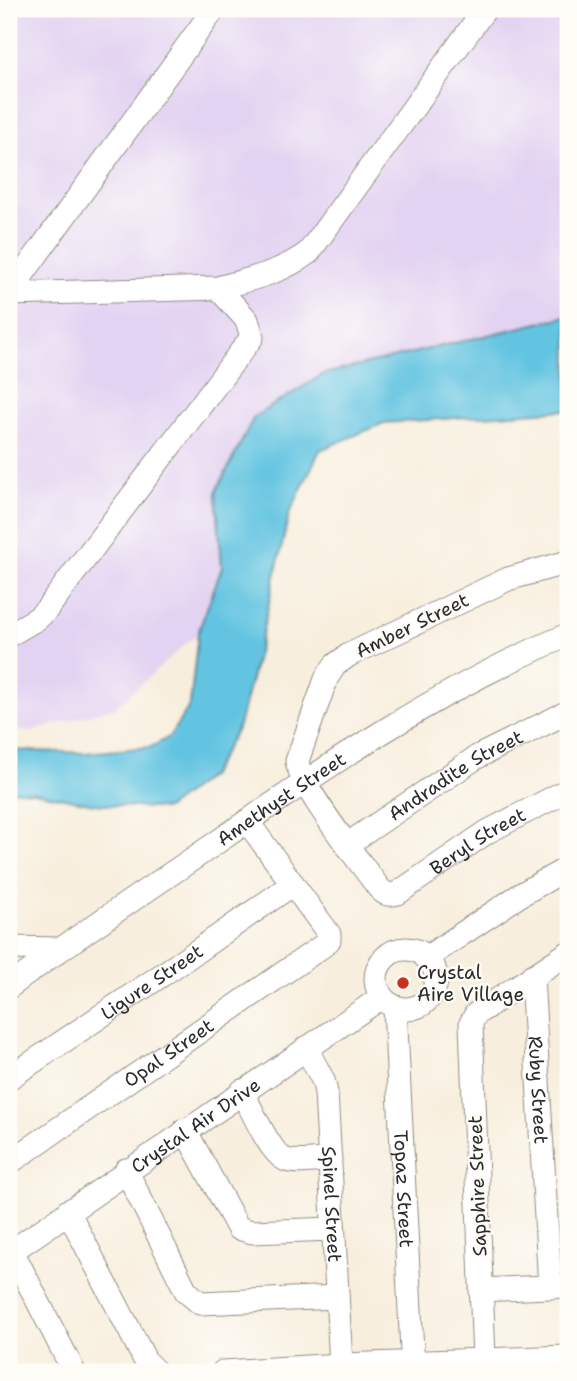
<svg xmlns="http://www.w3.org/2000/svg" width="577" height="1381" viewBox="0 0 577 1381" font-family="'Shantell Sans',sans-serif">
<style>
.built{fill:#e3d3f2}
.water{fill:#63c4e1;stroke:#477886;stroke-width:2}
.lines{fill:none;stroke-linecap:round;stroke-linejoin:round}
.minor-casing{stroke:#928c84;stroke-width:25}
.minor{stroke:#fff;stroke-width:23}
.poi-dot{fill:#c8321e;stroke:#fdfcf7;stroke-width:2.5}
.labels{text-anchor:middle;stroke-width:5;stroke-linejoin:round;paint-order:stroke}
.street-label{font-size:19px;fill:#2b2b2b;stroke:#fdfcf7}
.poi-label{font-size:19px;fill:#2b2b2b;stroke:#fdfcf7;text-anchor:start}
</style>
<rect width="100%" height="100%" fill="#fdfcf7"/>
<filter id="ink" filterUnits="userSpaceOnUse"><feTurbulence type="fractalNoise" baseFrequency=".0143" numOctaves="2"/><feDisplacementMap in="SourceGraphic" scale="14" xChannelSelector="R" yChannelSelector="G"/><feConvolveMatrix kernelMatrix="1 2 1 2 8 2 1 2 1" color-interpolation-filters="sRGB"/></filter>
<filter id="wash" filterUnits="userSpaceOnUse"><feTurbulence type="fractalNoise" baseFrequency=".00686" numOctaves="4" result="noise"/><feDisplacementMap in="SourceGraphic" scale="28" xChannelSelector="R" yChannelSelector="G"/><feGaussianBlur stdDeviation="1.57" result="paint"/><feColorMatrix in="noise" values="0 0 0 0 0 0 0 0 0 0 0 0 0 0 0 0 0 1.4 0 .05"/><feComposite in="paint" operator="in"/></filter>
<g filter="url(#wash)">
<rect width="100%" height="100%" fill="#f8eedd"/>
<!-- built -->
<path class="built" d="M9,9h559v307l-243,58 -109,118 6,75 -24,66 -84,75 -81,23h-24z"/>
<!-- water -->
<path class="water" d="M568,316v94l-184,13 -64,27 -31,64 -31,138 -19,73 -28,50 -45,34 -71,-5 -62,-12 -24,-2v-40l76,3 66,-6 18,-10 21,-32 8,-72 24,-66 -6,-75 38,-75 70,-43z"/>
</g>
<g filter="url(#ink)">
<g class="lines">
<!-- minor casing -->
<g class="minor-casing">
<g id="minor">
<path d="M9,293l205,-284"/>
<path d="M9,294l209,-6c30,-8 66,-16 91,-36l176,-243"/>
<path id="s1" d="M568,562l-60,17 -159,76 -14,10 -9,14 -29,82c3,26 63,101 81,126 6,7 10,9 20,6l89,-61 81,-42"/>
<path d="M9,635l29,-17 9,-9 205,-272 -5,-17 -29,-32"/>
<path id="s2" d="M348,844l129,-87 91,-45"/>
<path d="M9,948l51,1"/>
<circle cx="406" cy="979" r="30"/>
<path d="M426,958l94,-63 48,-27"/>
<path id="s3" d="M532,976l18,311"/>
<path id="s4" d="M9,987c66,-50 136,-95 204,-142 114,-79 227,-157 355,-210"/>
<path id="s5" d="M395,1007l18,365"/>
<path id="s6" d="M306,1048l17,32 3,12 15,273"/>
<path id="s7" d="M9,1078l178,-120 106,-74"/>
<path d="M242,1091c9,17 28,63 44,69 13,4 31,0 44,-1"/>
<path d="M185,1130l53,98 14,4 81,-3"/>
<path id="s8" d="M9,1163l315,-218 5,-5v-6l-82,-113"/>
<path d="M126,1170l60,121 14,12 137,-6"/>
<path d="M68,1211l78,151 10,10"/>
<path d="M9,1245l65,127"/>
<path id="s9" d="M9,1253l373,-256"/>
<path d="M481,1290l87,-4"/>
<path d="M484,1359l-13,-336 5,-9 92,-61"/>
<path d="M223,1372l118,-7 227,-8"/>
</g>
</g>
<!-- minor -->
<use href="#minor" class="minor"/>
</g>
</g>
<!-- markers -->
<circle class="poi-dot" cx="403" cy="983" r="7"/>
<g class="labels">
<!-- street labels -->
<g class="street-label">
<text transform="translate(412 625) rotate(-26)" y="7">Amber Street</text>
<text dy="7" stroke="none"><textPath href="#s2" startOffset="128">Andradite Street</textPath></text>
<text dy="7" stroke="none"><textPath href="#s4" startOffset="331">Amethyst Street</textPath></text>
<text dy="7" stroke="none"><textPath href="#s1" startOffset="628">Beryl Street</textPath></text>
<text dy="7" stroke="none"><textPath href="#s7" startOffset="172">Ligure Street</textPath></text>
<text dy="7" stroke="none"><textPath href="#s8" startOffset="194">Opal Street</textPath></text>
<text dy="7" stroke="none"><textPath href="#s3" startOffset="114">Ruby Street</textPath></text>
<text dy="7" stroke="none"><textPath href="#s9" startOffset="226">Crystal Air Drive</textPath></text>
<text transform="translate(477 1186) rotate(-92)" y="7">Sapphire Street</text>
<text dy="7" stroke="none"><textPath href="#s5" startOffset="182">Topaz Street</textPath></text>
<text dy="7" stroke="none"><textPath href="#s6" startOffset="161">Spinel Street</textPath></text>
</g>
<!-- poi labels -->
<g class="poi-label">
<text x="417" y="979">Crystal<tspan x="417" dy="22">Aire Village</tspan></text>
</g>
</g>
<!-- margin -->
<rect width="577" height="1381" fill="none" stroke="#fdfcf7" stroke-width="35"/>
</svg>
